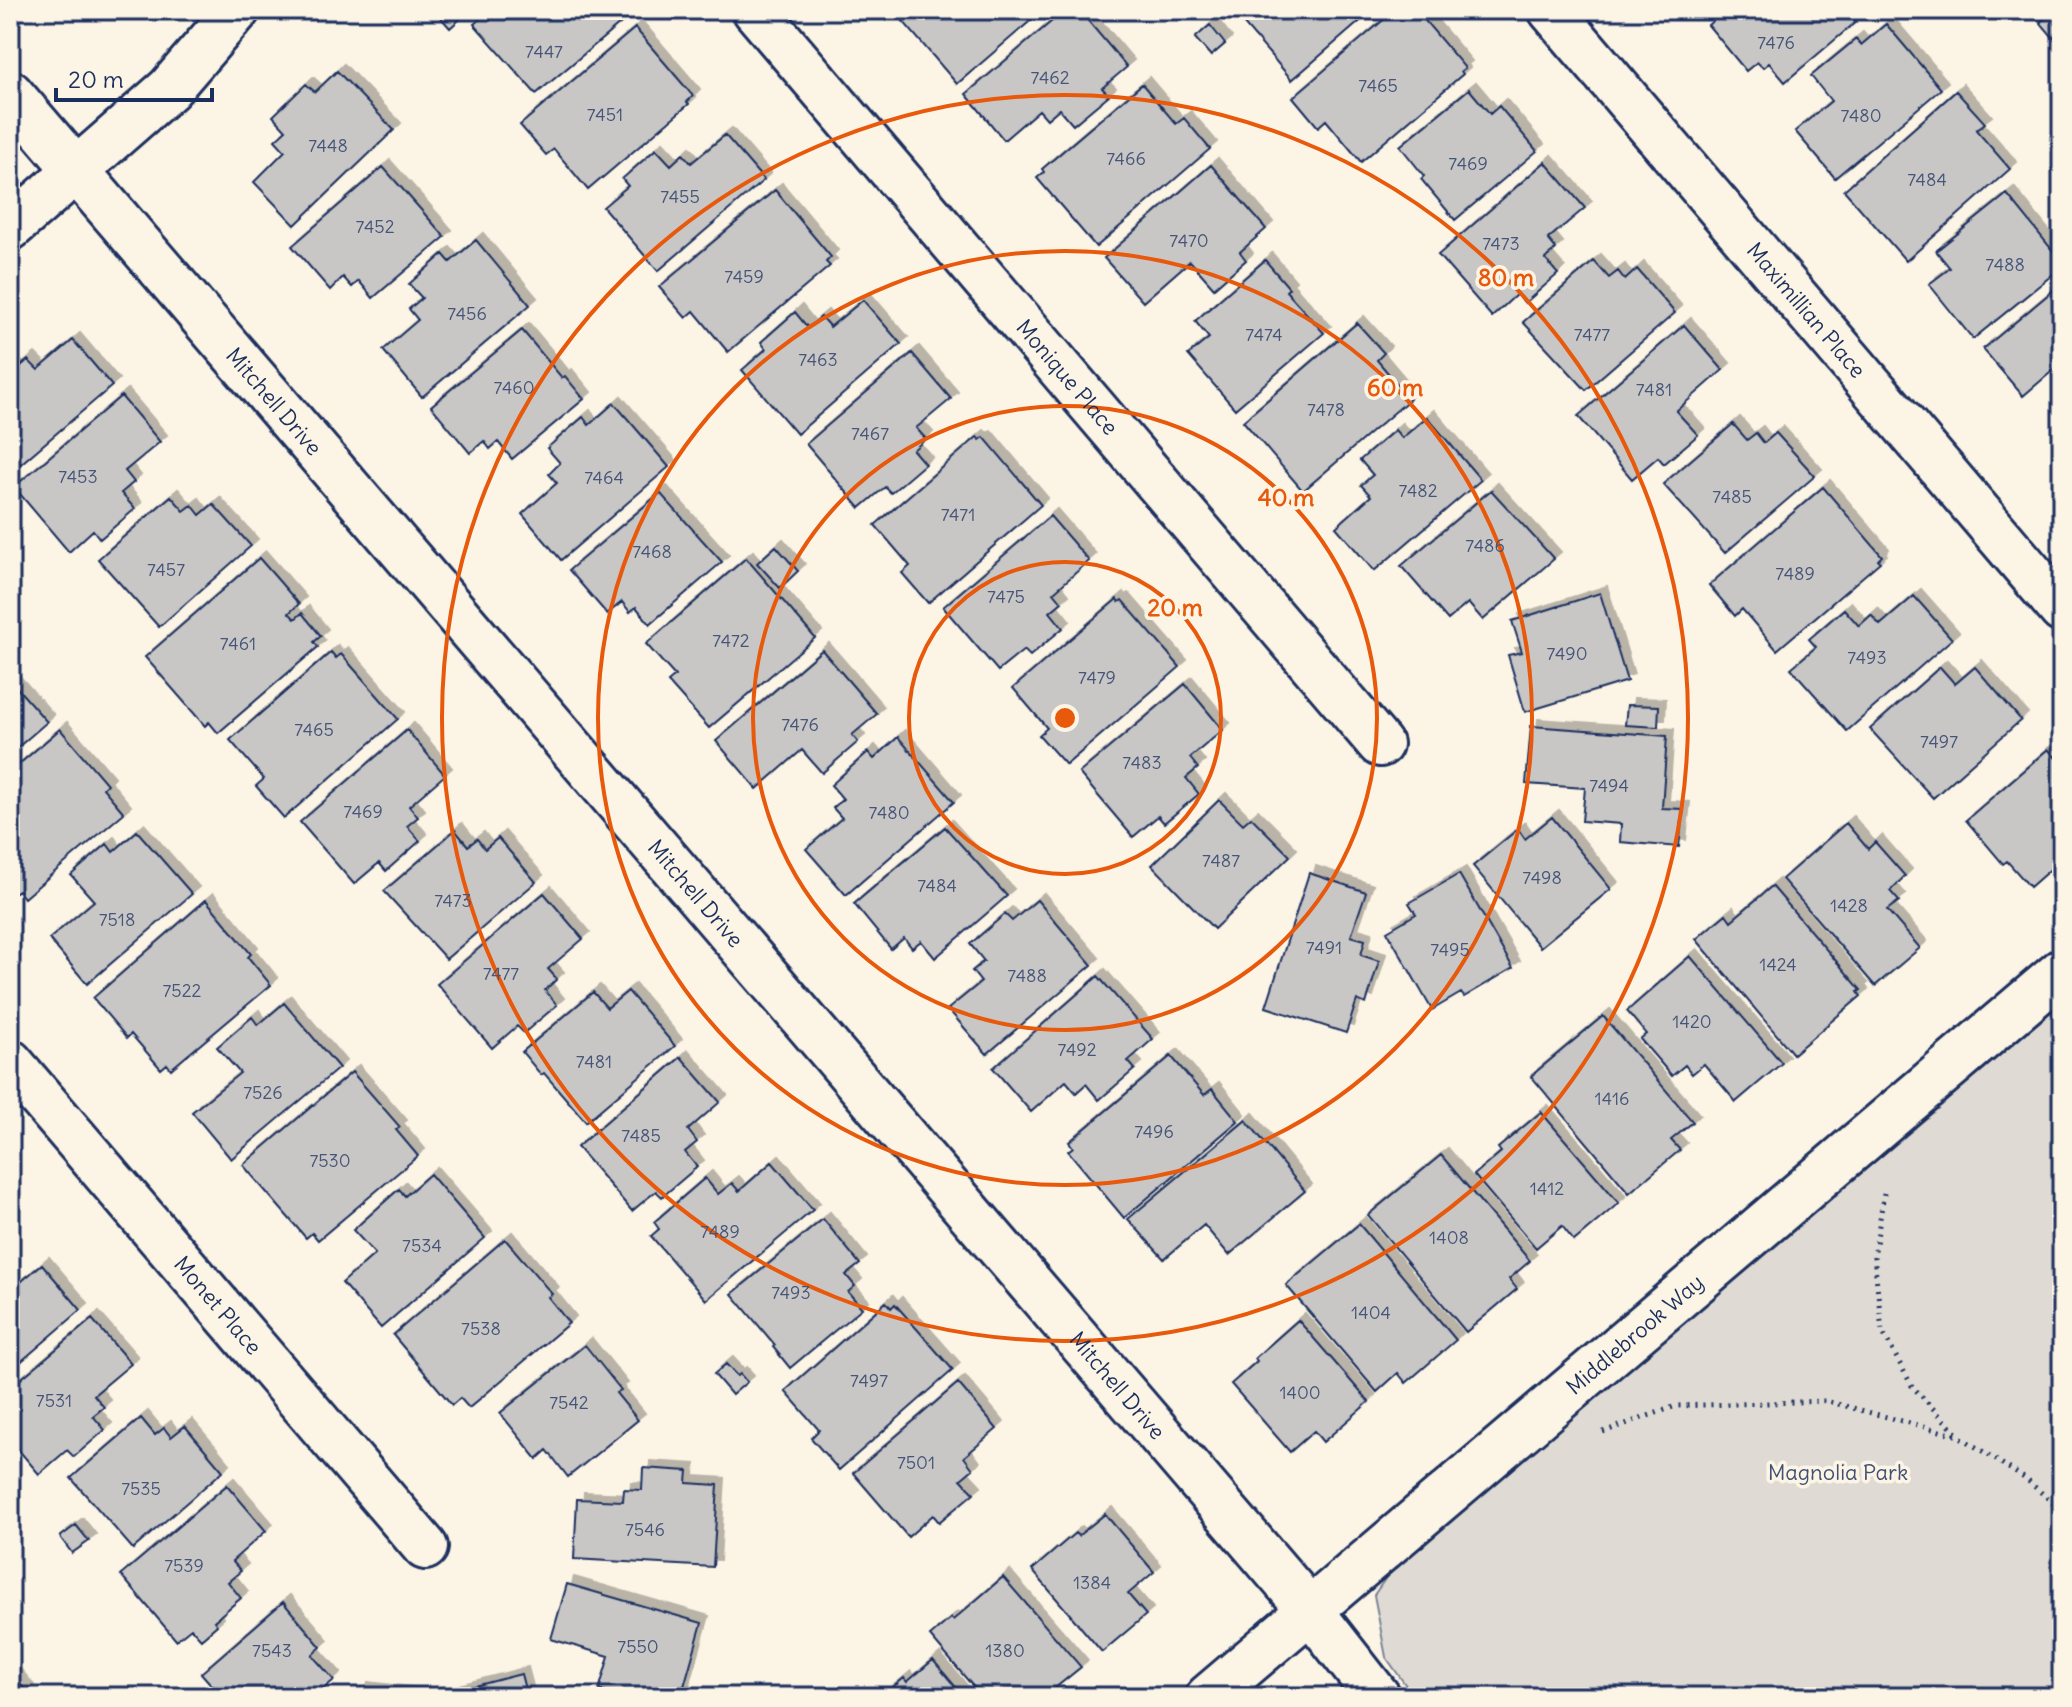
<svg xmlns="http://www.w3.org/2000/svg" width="2072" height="1707" viewBox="0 0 2072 1707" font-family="Delius,sans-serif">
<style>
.green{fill:#dfdbd4;stroke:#7d8599;stroke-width:2}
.building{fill:#c8c7c6;stroke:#1b2f5e;stroke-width:2;filter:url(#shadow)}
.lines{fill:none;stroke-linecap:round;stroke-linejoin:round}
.minor-casing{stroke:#1b2f5e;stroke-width:50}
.path{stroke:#1b2f5e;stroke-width:5;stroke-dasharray:2 6;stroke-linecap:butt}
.minor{stroke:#fcf5e5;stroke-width:44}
.ring{fill:none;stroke:#e8590c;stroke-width:4}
.labels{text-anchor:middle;stroke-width:7;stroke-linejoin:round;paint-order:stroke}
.number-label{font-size:18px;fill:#465578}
.street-label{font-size:22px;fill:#1b2f5e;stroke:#fcf5e5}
.park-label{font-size:22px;fill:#425176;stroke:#fcf5e5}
.centre{fill:#e8590c;stroke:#fcf5e5;stroke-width:4}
.ring-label{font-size:24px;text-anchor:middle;font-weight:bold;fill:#e8590c;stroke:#fcf5e5;stroke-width:7;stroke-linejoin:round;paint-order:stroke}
</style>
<defs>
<filter id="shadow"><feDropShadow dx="7" dy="-7" stdDeviation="0" flood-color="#0004"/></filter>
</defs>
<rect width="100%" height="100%" fill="#fcf5e5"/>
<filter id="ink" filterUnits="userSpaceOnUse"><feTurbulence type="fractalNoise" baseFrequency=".0125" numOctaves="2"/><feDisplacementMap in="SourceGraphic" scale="16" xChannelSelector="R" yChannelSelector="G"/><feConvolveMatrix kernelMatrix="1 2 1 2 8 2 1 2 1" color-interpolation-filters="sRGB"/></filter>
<g filter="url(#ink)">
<!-- green -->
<path class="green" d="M2062,986v711h-648l-28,-40 -12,-62 43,-62z"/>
<!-- building -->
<path class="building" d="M434,10h36l-20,18z
M490,10h131l6,8 -91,76 -62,-70z
M900,10h143l-86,74 -61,-71z
M1065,10h14l48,57 -25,21 7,7 -36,30 -14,-16 -12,10 -8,-9 -35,30 -38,-46z
M1244,10h129l-81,70 -55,-64z
M1395,10h21l49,58 -4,3 2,3 -102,88 -35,-42 -8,7 -25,-30z
M1725,10h121l10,12 -71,60 -16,-19 -6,5 -6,-6 -11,9 -38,-46z
M2055,10h7v38l-22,-26z
M1886,24l55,65 -106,89 -40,-47 36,-30 -20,-25 45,-37 5,6z
M1210,25l15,19 -14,12 -16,-18z
M635,28l58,68 -6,6 2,2 -101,86 -34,-41 -8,6 -26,-30z
M337,71l57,59 -99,95 -41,-43 31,-31 -10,-11 11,-10 -13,-14 33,-32 9,8z
M1142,84l34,40 8,-6 26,31 -114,98 -59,-69 7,-6 -2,-3z
M1469,89l21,25 9,-8 38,45 -82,69 -34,-41 3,-3 -24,-30z
M1956,91l29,32 -9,7 34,39 -104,92 -62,-71z
M725,135l39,45 -106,91 -55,-64 25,-21 -6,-7 34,-30 15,16 12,-11 8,9z
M1545,162l40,46 -37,31 8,10 -11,10 13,15 -33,29 -8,-9 -25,23 -54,-62z
M1211,165l55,64 -26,23 6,8 -32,28 -24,-27 -47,41 -39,-44z
M383,167l62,70 -72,61 -14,-17 -7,6 -9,-10 -13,13 -38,-44z
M775,190l56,67 -5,5 4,4 -102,86 -34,-41 -8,7 -27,-31z
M2007,194l55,68v5l-89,72 -44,-55 21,-16 -14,-17z
M476,240l54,65 -108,92 -39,-47 35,-30 -9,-11 13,-11 -13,-14 34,-30 7,8z
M1265,260l24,28 -3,3 38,42 -89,76 -47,-54 21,-17 -14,-17z
M1594,261l15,17 9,-7 7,9 12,-11 38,44 -89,77 -63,-68z
M2062,283v89l-5,-5 -34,29 -40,-47z
M863,300l38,44 -104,90 -55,-64 24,-21 -5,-7 34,-30 13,16 13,-11 9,10z
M1357,323l27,30 -7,7 33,39 -107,92 -60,-70z
M1684,325l39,45 -47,41 22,24 -34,29 -6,-7 -26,22 -54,-63z
M522,330l40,48 3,-2 19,23 -72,60 -14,-17 -8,7 -6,-8 -14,12 -39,-47z
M73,340l39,46 -102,87v-110l6,7 12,-10 10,10z
M912,353l39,46 -35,29 10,11 -13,11 12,14 -34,29 -6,-6 -25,21 -54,-64z
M121,396l39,46 -35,29 9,11 -13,11 14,16 -35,30 -7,-9 -24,22 -55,-65z
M614,403l55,64 -108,93 -39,-46 35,-31 -8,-9 11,-11 -13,-15 36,-31 6,8z
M1427,417l54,63 -107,91 -38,-44 35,-31 -10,-11 12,-10 -13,-15 35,-30 7,8z
M1733,424l14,16 9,-7 8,10 12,-10 39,43 -90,77 -62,-69z
M977,437l3,3 4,-3 57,68 -113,98 -26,-30 8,-7 -35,-41z
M1823,487l59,69 -4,4 2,2 -103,88 -35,-41 -7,7 -26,-31z
M1491,490l63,69 -71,61 -15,-17 -20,17 -47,-54z
M660,493l62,69 -72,62 -14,-17 -6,5 -8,-10 -15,12 -38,-44z
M171,496l13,15 8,-6 8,10 13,-11 38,42 -92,81 -61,-68z
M1050,516l39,45 -35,31 8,10 -12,10 13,16 -33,28 -6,-6 -26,21 -55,-64z
M776,546l22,25 -18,17 -23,-25z
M259,558l40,46 -10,9 6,6 7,-6 19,23 -7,6 4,5 -100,86 -9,-11 -4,4 -60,-69z
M746,558l69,80 -106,90 -41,-46 7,-6 -29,-32z
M1600,593l27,88 -102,31 -17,-57 14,-3 -10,-31z
M1914,596l38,43 -105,92 -56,-63 25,-21 -7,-8 35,-30 15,17 12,-11 9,10z
M1117,599l2,3 3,-2 58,67 -114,98 -27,-30 8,-7 -34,-40z
M822,650l55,64 -25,21 6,7 -36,31 -20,-23 -45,39 -41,-48z
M331,652l5,6 5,-4 57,65 -114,99 -28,-32 8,-7 -34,-39z
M1940,667l15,17 20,-17 46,53 -88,78 -63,-69z
M10,680l37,42 -37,32z
M1185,684l38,46 -33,28 8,10 -12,10 13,16 -35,29 -6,-7 -25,21 -54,-64z
M1627,705l32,1 -1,21 -33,-2z
M1531,726l136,10 -5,72 21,1 -4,38 -59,-5 1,-18 -39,-3 3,-33 -59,-4z
M60,729l47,55 -4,4 21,25 -100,85 -6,-8 -8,6v-124z
M407,730l38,45 -36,31 9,11 -11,9 13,15 -34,30 -7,-8 -25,21 -54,-62z
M898,737l56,65 -108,93 -40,-46 36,-31 -9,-10 10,-9 -12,-14 37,-33 6,7z
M2048,749l14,16v94l-32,28 -23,-26 -4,3 -37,-44z
M1219,800l24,24 8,-7 39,39 -76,73 -62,-64z
M1552,817l59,72 -71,58 -67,-81 45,-37 7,10z
M1846,823l22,26 7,-7 30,34 -15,15 9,10 -12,9 33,38 -45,38 -93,-107z
M945,827l62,69 -72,62 -14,-17 -9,7 -8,-10 -13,11 -37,-45z
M455,830l13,16 9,-7 8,10 13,-11 38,44 -90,77 -62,-68z
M137,831l55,63 -105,90 -38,-45 45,-38 -23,-26 36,-31 6,8z
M1309,873l57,19 -15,44 14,4 -4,15 18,6 -13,43 -9,-4 -11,33 -80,-26z
M1459,874l54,94 -49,29 -3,-4 -29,17 -45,-79 29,-17 -7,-11z
M1772,886l89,104 -3,2 3,4 -68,58 -97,-115 30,-25 5,7z
M544,893l39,46 -35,30 9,10 -12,11 12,15 -33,28 -7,-7 -25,22 -55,-64z
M206,900l45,54 -3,3 23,28 -100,84 -4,-5 -6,5 -30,-35 -4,4 -34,-40z
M1037,900l55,65 -105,89 -39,-45 33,-27 -9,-11 12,-10 -14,-17 35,-30 7,7z
M1690,956l92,107 -46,39 -32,-38 -12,10 -7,-9 -13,11 -32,-37 6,-5 -19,-23z
M1098,976l55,63 -25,22 7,8 -36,31 -13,-16 -10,9 -10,-12 -35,31 -38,-44z
M628,991l47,55 -89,76 -42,-49 -3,2 -19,-23 71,-60 14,16z
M284,1003l55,65 -108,91 -39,-47 48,-39 -23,-26 35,-30 6,8z
M1603,1016l90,106 -22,18 9,10 -51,43 -98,-117z
M1171,1056l33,39 8,-6 26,32 -114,97 -56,-67 5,-4 -4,-5z
M681,1057l39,45 -32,28 9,12 -12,10 12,15 -35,30 -6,-6 -24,20 -55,-64z
M352,1072l48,55 -4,3 22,26 -100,84 -6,-7 -6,5 -63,-73z
M1541,1112l78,91 -45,38 -12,-15 -26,22 -62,-73 27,-23 -3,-4z
M1246,1120l59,71 -76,64 -25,-30 -40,34 -36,-40z
M1441,1155l89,106 -21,18 8,10 -51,43 -98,-117z
M772,1162l41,48 -107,90 -55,-64 8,-7 -5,-7 51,-44 13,16 14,-11 7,8z
M430,1174l55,64 -104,90 -39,-45 33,-29 -22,-24 46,-41 6,7z
M823,1219l37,45 -14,11 9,11 -7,6 14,16 -72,60 -17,-21 2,-2 -43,-51z
M1359,1224l97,116 -50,43 -8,-10 -21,19 -91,-107z
M505,1239l47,55 -4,3 21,26 -100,85 -9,-10 -8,7 -59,-70z
M42,1264l39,46 -71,61v-80z
M886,1302l5,6 4,-4 58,66 -114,100 -28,-32 8,-8 -34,-39z
M92,1319l39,45 -37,31 10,12 -11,9 12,14 -31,27 -7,-7 -28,24 -29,-34v-52z
M1298,1320l71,82 -46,40 -9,-11 -24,21 -59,-68 26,-23 -2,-3z
M585,1345l36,45 -5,3 22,27 -70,57 -21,-27 -10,9 -37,-46z
M726,1364l11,12 3,-2 7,8 -15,13 -18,-21z
M958,1383l39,46 -33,28 9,12 -12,10 13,14 -35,29 -6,-7 -25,22 -55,-64z
M141,1418l14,17 9,-7 7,9 14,-11 38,45 -90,78 -62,-71z
M643,1468l45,3 -1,12 31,2 -5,82 -139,-8 3,-60 46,2 1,-12 18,1z
M227,1485l39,46 -34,30 9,10 -13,11 13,16 -27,23 3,4 -16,14 -10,-11 -15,12 -55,-65z
M1105,1514l49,58 -26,22 18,21 -44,37 -70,-82 43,-37 3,3z
M76,1525l13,16 -17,12 -12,-16z
M1003,1577l78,90 -37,30h-16l-3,-3 -10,3 -6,-7 -8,7h-19l-52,-61 21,-18 2,2z
M567,1584l135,39 -21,74h-19l-15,-4 -1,4h-23l-24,-7 10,-34 -58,-17z
M283,1602l38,45 -9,8 22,25 -20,17h-92l-21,-24z
M933,1660l31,37h-83l23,-19 3,4z
M10,1672l17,20 -4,3 2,2h-15z
M521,1674l6,23h-74l-1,-5z
M361,1689l60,7v1h-61z"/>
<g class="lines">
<!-- minor casing -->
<g class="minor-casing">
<g id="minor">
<path id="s1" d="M755,10l625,734"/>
<path id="s2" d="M1551,10l511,600"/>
<path id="s3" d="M10,93l1300,1517 68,87"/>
<path d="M10,228l159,-139 68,-79"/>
<path id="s4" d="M10,1062l415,485"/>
<path id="s5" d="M1208,1697l854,-726"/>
</g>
</g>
<!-- path -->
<path class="path" d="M1884,1193l-10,64 8,74 30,55 47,50
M1603,1432l73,-26 150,-5 133,35 68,44 35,31"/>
<!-- minor -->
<use href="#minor" class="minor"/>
</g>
</g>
<!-- distance rings -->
<g class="ring">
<circle cx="1065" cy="718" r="156"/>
<circle cx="1065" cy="718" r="312"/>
<circle cx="1065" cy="718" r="467"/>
<circle cx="1065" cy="718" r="623"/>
</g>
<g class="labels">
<!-- number labels -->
<g class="number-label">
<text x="1776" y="49">7476</text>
<text x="544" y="58">7447</text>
<text x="1050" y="84">7462</text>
<text x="1378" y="92">7465</text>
<text x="605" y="121">7451</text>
<text x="1861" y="122">7480</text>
<text x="328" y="152">7448</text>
<text x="1126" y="165">7466</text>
<text x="1468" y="170">7469</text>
<text x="1927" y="186">7484</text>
<text x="680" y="203">7455</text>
<text x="375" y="233">7452</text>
<text x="1189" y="247">7470</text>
<text x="1501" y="250">7473</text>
<text x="2005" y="271">7488</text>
<text x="744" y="283">7459</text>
<text x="467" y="320">7456</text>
<text x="1264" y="341">7474</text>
<text x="1592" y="341">7477</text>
<text x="818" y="366">7463</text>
<text x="514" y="394">7460</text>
<text x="1654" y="396">7481</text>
<text x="1326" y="416">7478</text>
<text x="870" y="440">7467</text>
<text x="78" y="483">7453</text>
<text x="604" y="484">7464</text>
<text x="1418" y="497">7482</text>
<text x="1732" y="503">7485</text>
<text x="958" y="521">7471</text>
<text x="1485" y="552">7486</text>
<text x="652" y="558">7468</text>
<text x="166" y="576">7457</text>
<text x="1795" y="580">7489</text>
<text x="1006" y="603">7475</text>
<text x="731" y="647">7472</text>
<text x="238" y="650">7461</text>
<text x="1567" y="660">7490</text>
<text x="1867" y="664">7493</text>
<text x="1097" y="684">7479</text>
<text x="800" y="731">7476</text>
<text x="314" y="736">7465</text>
<text x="1939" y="748">7497</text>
<text x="1142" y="769">7483</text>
<text x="1609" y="792">7494</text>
<text x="363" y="818">7469</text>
<text x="889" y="819">7480</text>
<text x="1221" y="867">7487</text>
<text x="1542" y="884">7498</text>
<text x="937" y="892">7484</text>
<text x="453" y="907">7473</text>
<text x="1849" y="912">1428</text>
<text x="117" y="926">7518</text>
<text x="1324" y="954">7491</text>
<text x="1450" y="956">7495</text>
<text x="1778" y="971">1424</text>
<text x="501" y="980">7477</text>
<text x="1027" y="982">7488</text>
<text x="182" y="997">7522</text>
<text x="1692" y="1028">1420</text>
<text x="1077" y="1056">7492</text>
<text x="594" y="1068">7481</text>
<text x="263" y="1099">7526</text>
<text x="1612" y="1105">1416</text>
<text x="1154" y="1138">7496</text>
<text x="641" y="1142">7485</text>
<text x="330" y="1167">7530</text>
<text x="1547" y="1195">1412</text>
<text x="720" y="1238">7489</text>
<text x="1449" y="1244">1408</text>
<text x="422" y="1252">7534</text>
<text x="791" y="1299">7493</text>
<text x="1371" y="1319">1404</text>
<text x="481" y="1335">7538</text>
<text x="869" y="1387">7497</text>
<text x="1300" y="1399">1400</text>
<text x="54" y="1407">7531</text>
<text x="569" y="1409">7542</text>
<text x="916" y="1469">7501</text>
<text x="141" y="1495">7535</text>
<text x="645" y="1536">7546</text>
<text x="184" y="1572">7539</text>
<text x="1092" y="1589">1384</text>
<text x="638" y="1653">7550</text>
<text x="272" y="1657">7543</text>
<text x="1005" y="1657">1380</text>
</g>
<!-- street labels -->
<g class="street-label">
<text dy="8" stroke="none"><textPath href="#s2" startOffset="394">Maximillian Place</textPath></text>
<text dy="8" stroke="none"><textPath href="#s1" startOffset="482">Monique Place</textPath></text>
<text dy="8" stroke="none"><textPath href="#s3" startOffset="406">Mitchell Drive</textPath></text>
<text dy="8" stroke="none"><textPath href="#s3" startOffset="1054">Mitchell Drive</textPath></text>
<text dy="8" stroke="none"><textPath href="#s4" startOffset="320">Monet Place</textPath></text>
<text dy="8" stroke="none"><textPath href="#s5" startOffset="560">Middlebrook Way</textPath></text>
<text dy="8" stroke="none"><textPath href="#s3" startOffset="1702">Mitchell Drive</textPath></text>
</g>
<!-- park labels -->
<g class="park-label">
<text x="1838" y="1480">Magnolia Park</text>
</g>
</g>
<circle cx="1065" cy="718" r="12" class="centre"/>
<g class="ring-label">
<text x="1506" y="286">80 m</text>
<text x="1395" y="396">60 m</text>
<text x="1286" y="506">40 m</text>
<text x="1175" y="616">20 m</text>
</g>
<!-- margin -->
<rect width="2072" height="1707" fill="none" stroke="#fcf5e5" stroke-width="40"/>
<rect x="20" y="20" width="2032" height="1667" fill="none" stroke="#1b2f5e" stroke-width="3" filter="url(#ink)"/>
<!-- scale -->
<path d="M56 88v12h156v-12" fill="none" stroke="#1b2f5e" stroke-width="4"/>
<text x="68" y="88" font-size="24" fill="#1b2f5e" stroke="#fcf5e5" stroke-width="6" paint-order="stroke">20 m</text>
</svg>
